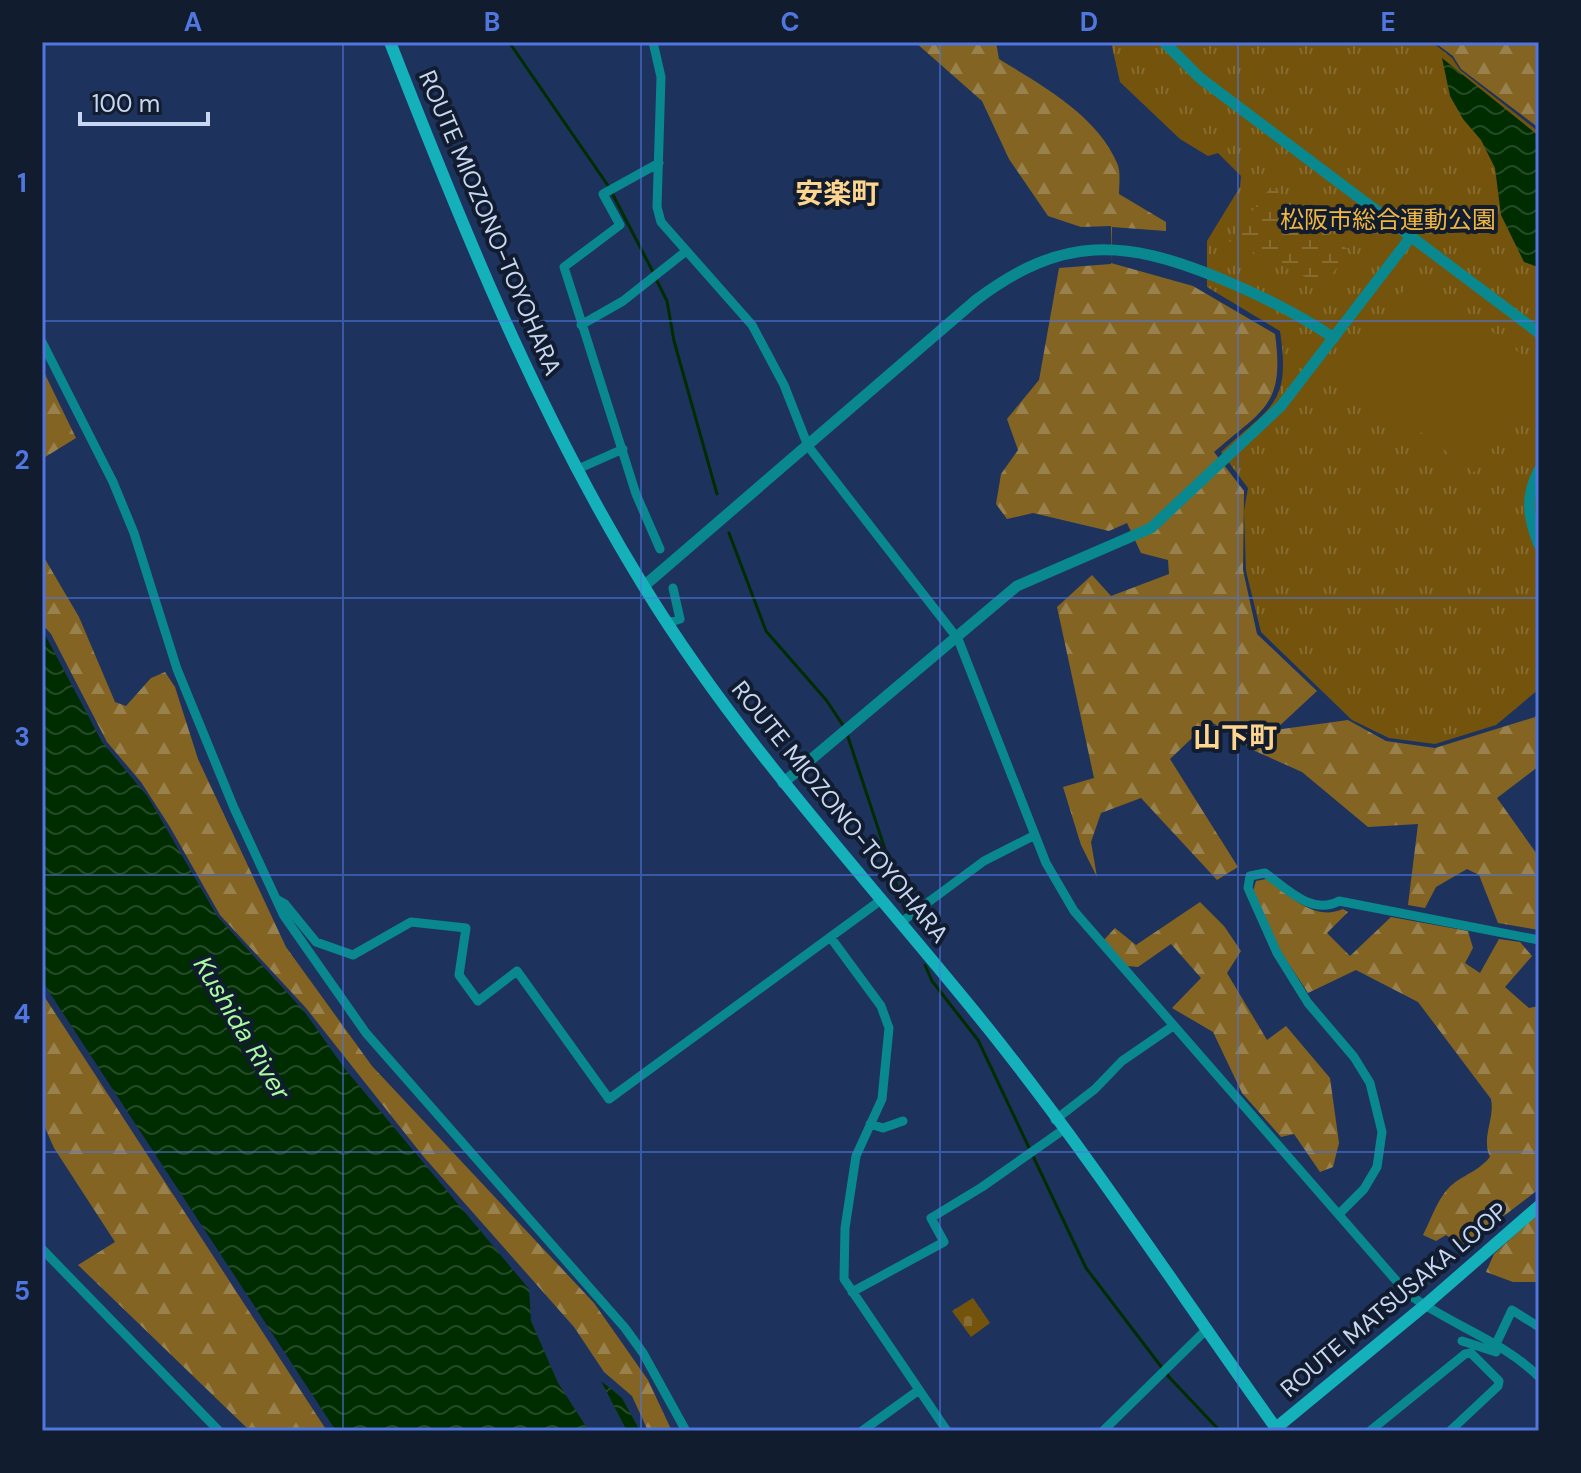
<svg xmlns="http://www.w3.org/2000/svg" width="1581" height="1473" viewBox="0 0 1581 1473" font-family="'DM Sans','Noto Sans JP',sans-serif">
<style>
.grass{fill:url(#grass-tufts)}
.forest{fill:url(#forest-firs)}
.wetland{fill:url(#wetland-marsh)}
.cemetery{fill:url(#cemetery-stones)}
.garden{fill:#74540c}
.water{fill:url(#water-waves)}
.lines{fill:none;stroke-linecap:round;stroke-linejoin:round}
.stream{stroke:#002d00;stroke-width:3}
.minor{stroke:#09888f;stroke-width:9}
.tertiary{stroke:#09888f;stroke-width:11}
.secondary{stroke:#14b1ba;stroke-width:12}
.grid{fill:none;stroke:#5077e0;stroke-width:2;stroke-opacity:0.55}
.labels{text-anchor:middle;stroke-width:8;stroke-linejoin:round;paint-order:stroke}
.park-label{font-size:24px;fill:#f0b63f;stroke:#121c2f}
.street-label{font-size:24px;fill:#c8d7f1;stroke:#121c2f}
.water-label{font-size:26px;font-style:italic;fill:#aafb9f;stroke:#121c2f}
.quarter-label{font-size:28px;font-weight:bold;fill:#fdd58e;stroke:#121c2f}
.neatline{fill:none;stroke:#5077e0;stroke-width:3}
.grid-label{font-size:26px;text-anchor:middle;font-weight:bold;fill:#5077e0}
</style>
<defs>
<pattern id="grass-tufts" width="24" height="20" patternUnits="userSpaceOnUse" patternTransform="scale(2)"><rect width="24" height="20" fill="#74540c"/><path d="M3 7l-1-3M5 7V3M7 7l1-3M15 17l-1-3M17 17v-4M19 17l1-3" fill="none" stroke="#866c30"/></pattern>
<pattern id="forest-firs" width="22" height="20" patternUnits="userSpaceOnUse" patternTransform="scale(2)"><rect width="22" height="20" fill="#846422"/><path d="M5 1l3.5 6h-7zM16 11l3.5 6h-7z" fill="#99814d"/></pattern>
<pattern id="wetland-marsh" width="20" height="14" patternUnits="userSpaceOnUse" patternTransform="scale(2)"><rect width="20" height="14" fill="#74540c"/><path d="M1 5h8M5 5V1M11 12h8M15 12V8" fill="none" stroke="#866c30"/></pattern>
<pattern id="cemetery-stones" width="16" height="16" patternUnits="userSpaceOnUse" patternTransform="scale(2)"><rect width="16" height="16" fill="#74540c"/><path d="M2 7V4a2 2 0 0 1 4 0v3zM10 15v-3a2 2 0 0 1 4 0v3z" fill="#866c30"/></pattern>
<pattern id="water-waves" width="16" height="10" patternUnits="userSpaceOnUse" patternTransform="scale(2)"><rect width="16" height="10" fill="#002d00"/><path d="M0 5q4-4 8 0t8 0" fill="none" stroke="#244b26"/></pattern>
</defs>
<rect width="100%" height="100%" fill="#1d335d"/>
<!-- grass -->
<path class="grass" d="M1111,42h321l20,16 8,12 79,62v557l-43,36 -61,19 -46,-6 -37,-18 -91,-88 -15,-61 -2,-60 4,-23 -27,-36c51,-47 70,-47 59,-121l-73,-44v-46l33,-54 1,-11 -23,-23 -10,3 -28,-17 -60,-57z"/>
<!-- forest -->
<path class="forest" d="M915,42h81l3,17c42,26 98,56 118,104 4,8 2,22 2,31l47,28v9l-54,-4 -1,36 82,23 82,48c10,72 -12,75 -61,118l30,39 -1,79 14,64 60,57 -42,39 73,-10 38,21 49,7 100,-31 4,-7v56l-42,32 42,59v73l-41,-7 -19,-48 -12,-6 -31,18 -11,21 -17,-3 10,-81 -50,3 -66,-55 -47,-21 -45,-30 -40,38 68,108 -21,13 -76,-82 -40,15 -10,29 6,35 -16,-32 -18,-58 31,-9 -37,-171 35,-32 19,21 58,-22 -1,-14 -27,-7 -14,-30 -18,8 -76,-18 -26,6 -11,-15 5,-30 17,-24 -11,-31 32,-39 20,-112 52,-4v-38l-30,1 -33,-11 -39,-57 -27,-58z
M1434,42h105v86l-78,-59 -8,-13z
M42,368l34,70 -34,21z
M42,554l37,63 36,85 11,4 25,-28 14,-6 10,15 23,72 88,188 86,119 222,237 54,77 22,47 -1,4h-21l-16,-35 -28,-24 -30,-45 -151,-171 -117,-148 -86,-93 -50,-88 -29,-45 -34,-40 -56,-108 -9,-10z
M1266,879c24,16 48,43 77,30l5,3 -21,21 23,23 41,-39 77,14 5,17 -8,15 15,10 19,-34 21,3 12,14 -27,31 24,21 10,-2v183l-76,58 -17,-12 -10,6 -13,-6c9,-17 15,-39 30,-51 14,-11 24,-12 37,-27 -9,-21 5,-37 1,-58l-73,-97 -62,-32 -48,23 -27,-41 -28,-61 3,-10z
M1200,902l24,24 17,25 -14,22 40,67 19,-14 44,52 9,65 -6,24 -13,5 -26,-38 -13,3 -39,-44 -29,-61 -41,-24 29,-30 -30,-34 -33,23 -11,-1 -26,-23 14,-15 21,17z
M42,993l285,438h-77l-172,-166 37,-23 -61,-94 -12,-27z
M1539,1213v69h-26l-27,-10 8,-18z"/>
<!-- wetland -->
<path class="wetland" d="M1271,187l77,63 -23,36 -96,-45z"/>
<!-- cemetery -->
<path class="cemetery" d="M973,1298l17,25 -19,14 -19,-26z"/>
<!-- garden -->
<path class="garden" d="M1416,273l123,95v19l-65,85 -131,-98z"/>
<!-- water -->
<path class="water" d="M1442,58l97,78 -1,131 -14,-5 -23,-47 -6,-47 -14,-28 -18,-21 -13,-23z
M42,629l60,113 46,55 69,119 87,95 41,58 184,220 2,32 27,62 31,48h-253l-294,-450z
M601,1381l21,17 18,33h-13z"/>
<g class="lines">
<!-- stream -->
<path class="stream" d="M509,42l100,145
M612,193l41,79
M656,279l11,22 7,40 43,153
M729,533l37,98 61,70 17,26
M847,734l59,179
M925,965l7,16 46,59 108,228 83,109 51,54"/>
<!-- minor -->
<path class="minor" d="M653,42l8,35 -4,130 4,15 91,103 32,60 24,61 150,193 88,224 28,48 333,382c41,31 95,47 132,84
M659,163l-56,31 17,31 -56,42 72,227 24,55
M581,325l42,-24 62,-49
M42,342l71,140 21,51 43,136 57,139 50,108 82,117 259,295 18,25 43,78
M578,469l45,-20
M668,623l12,-4 -7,-31
M276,899l9,5 31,38 37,13 58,-33 55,6 -7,47 19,26 39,-30 92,128 272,-199
M900,923l84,-62 51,-26
M831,938l50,68 8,22 -7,71 -26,57 -11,72 -1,51 103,152
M1055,1120l40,-31 27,-28 51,-35
M870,1124l13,4 20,-7
M1340,1213l24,-24 13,-22 5,-35 -12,-49 -16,-26 -46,-54 -31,-50 -29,-65 2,-12 15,-3c22,16 47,43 74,28l200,39
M42,1249l177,182
M852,1292l92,-50 -13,-24 51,-31 81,-57
M1462,1341l34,11
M1495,1346l17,-36 27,17
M862,1431l57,-41
M1103,1431l104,-102
M1370,1431l95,-77 6,-1 28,28 -1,5 -48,45"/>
<!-- tertiary -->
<path class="tertiary" d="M1164,42l36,36 339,255
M1539,470c-14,26 -11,48 0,75
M644,586l332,-286c86,-65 148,-61 243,-22 41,17 78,35 115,60
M783,783l234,-197 134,-58 130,-122 129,-168"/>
<!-- secondary -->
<path class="secondary" d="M390,42c73,187 148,372 253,543 99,162 230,300 348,447 102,128 192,266 287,399
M1276,1428l148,-122 115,-100"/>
</g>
<!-- grid -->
<path class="grid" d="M343,42v1389M641,42v1389M940,42v1389M1238,42v1389M42,321h1497M42,598h1497M42,875h1497M42,1152h1497"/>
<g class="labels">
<!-- park labels -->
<g class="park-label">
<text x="1388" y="228">松阪市総合運動公園</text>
</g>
<!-- street labels -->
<g class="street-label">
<text transform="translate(490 223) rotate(67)" y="8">ROUTE MIOZONO-TOYOHARA</text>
<text transform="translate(840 812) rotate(51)" y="8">ROUTE MIOZONO-TOYOHARA</text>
<text transform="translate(1394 1300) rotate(-40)" y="8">ROUTE MATSUSAKA LOOP</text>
</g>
<!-- water labels -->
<g class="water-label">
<text transform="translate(242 1028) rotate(59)" y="9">Kushida River</text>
</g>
<!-- quarter labels -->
<g class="quarter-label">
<text x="837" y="203">安楽町</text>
<text x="1235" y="747">山下町</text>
</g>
</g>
<!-- border -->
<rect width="1581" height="1473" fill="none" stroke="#121c2f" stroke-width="88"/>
<!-- scale -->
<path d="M80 112v12h128v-12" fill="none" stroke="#c8d7f1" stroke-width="4"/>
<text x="92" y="112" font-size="24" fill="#c8d7f1" stroke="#121c2f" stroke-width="6" paint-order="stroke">100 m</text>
<rect x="44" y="44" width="1493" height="1385" class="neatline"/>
<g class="grid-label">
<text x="193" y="31">A</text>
<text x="492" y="31">B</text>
<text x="790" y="31">C</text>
<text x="1089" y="31">D</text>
<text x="1388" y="31">E</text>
<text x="22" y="192">1</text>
<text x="22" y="469">2</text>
<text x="22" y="746">3</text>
<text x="22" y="1023">4</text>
<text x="22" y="1300">5</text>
</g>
</svg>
